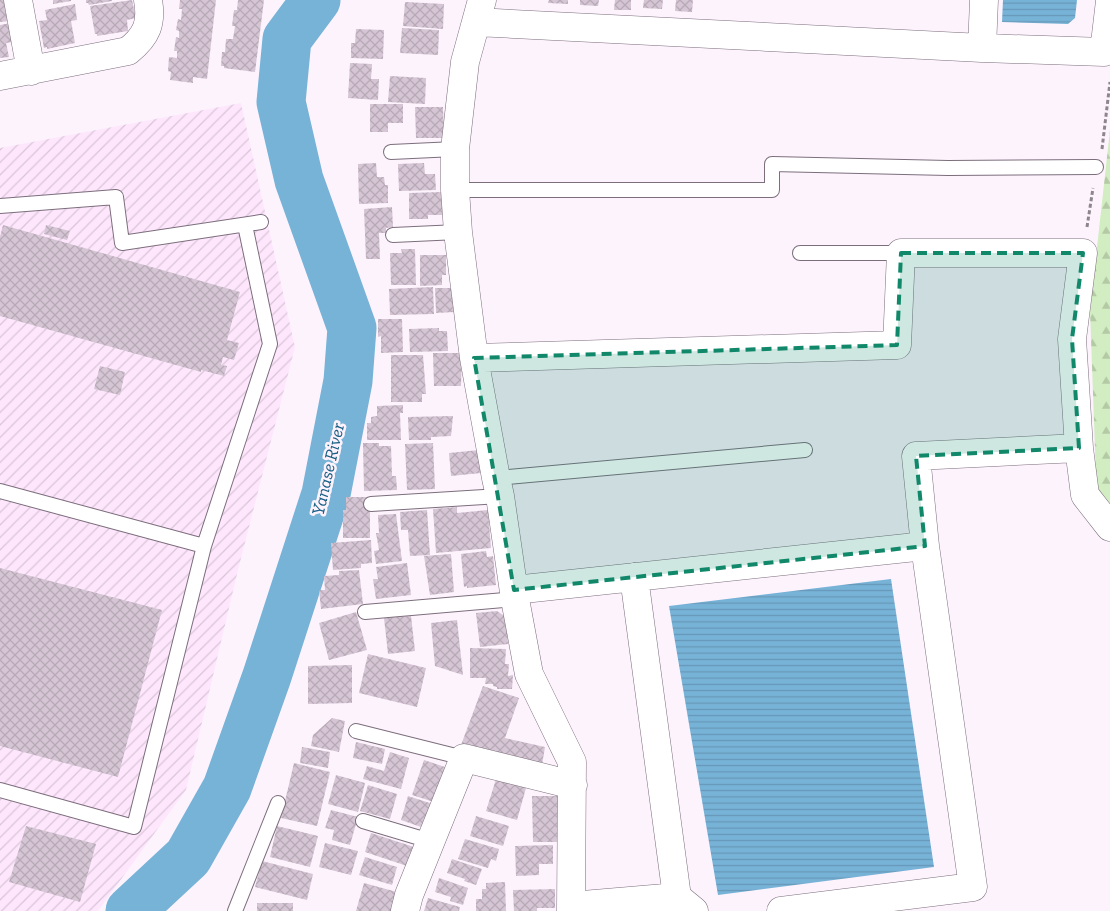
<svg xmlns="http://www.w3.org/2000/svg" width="1110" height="911" viewBox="0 0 1110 911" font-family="'Zilla Slab',serif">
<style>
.industrial{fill:url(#industrial-furrows)}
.forest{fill:url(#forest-firs)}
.water{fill:url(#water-rules)}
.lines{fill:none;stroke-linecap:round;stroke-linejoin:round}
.river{stroke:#77b2d7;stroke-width:49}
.building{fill:url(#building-cross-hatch)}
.service-casing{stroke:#7c6e7c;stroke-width:16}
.minor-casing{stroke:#7c6e7c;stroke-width:29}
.path{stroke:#8d868d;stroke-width:3;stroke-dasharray:4 2.5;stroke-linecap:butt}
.service{stroke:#fff;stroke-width:14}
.minor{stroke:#fff;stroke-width:28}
.marked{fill:#108869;fill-opacity:0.2;stroke:#108869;stroke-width:4;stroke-dasharray:10 6;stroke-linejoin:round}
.labels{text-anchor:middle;stroke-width:5;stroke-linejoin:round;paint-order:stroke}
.water-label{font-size:18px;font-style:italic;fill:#185f83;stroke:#fdf3fd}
</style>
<defs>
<pattern id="industrial-furrows" width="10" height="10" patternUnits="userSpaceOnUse" patternTransform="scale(1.25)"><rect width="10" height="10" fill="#fee7fd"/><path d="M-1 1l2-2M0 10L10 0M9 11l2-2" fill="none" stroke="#d9c5d8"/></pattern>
<pattern id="forest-firs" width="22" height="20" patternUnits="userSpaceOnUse" patternTransform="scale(1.25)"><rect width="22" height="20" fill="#d2edc1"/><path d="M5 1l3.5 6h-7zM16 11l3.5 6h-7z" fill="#b4caa5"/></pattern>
<pattern id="water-rules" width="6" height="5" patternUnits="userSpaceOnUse" patternTransform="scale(1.25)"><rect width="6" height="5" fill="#77b2d7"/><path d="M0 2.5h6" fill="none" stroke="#6698b8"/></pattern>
<pattern id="building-cross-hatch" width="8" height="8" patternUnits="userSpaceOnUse" patternTransform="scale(1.25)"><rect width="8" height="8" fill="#d6c6d5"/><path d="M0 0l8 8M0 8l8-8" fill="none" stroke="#b7a9b6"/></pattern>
</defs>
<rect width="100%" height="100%" fill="#fdf3fd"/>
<!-- industrial -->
<path class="industrial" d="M241,103l54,244 -57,223 -52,220 -88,121h-98v-763z"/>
<!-- forest -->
<path class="forest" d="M1110,130v411l-12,-10 -8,-220z"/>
<!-- water -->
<path class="water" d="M1003,0h74l-2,18 -7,6 -66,-2z
M891,579l43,288 -216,28 -49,-289z"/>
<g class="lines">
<!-- river -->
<path class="river" d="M130,911l58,-54 39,-69 40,-112 59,-182 22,-113 4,-53 -53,-148 -18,-78 6,-63 29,-39"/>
</g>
<!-- building -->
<path class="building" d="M0,0h6l4,21 -10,1z
M53,0h18v1l-18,3z
M86,0h26v1l-23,4 -1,-2h-2z
M132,0l4,18 -9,2 1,11 -31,5v-2h-2l-5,-28z
M180,0h36l-9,79 -14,-2v6l-23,-3 1,-8 -3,-1 1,-14 8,1v-7h-3l2,-14 3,1v-7l-3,-1 2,-11 3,1 1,-11h-3z
M238,0h26l-9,72 -31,-4v-2h-3l1,-14h3l1,-13h7l2,-13h-3l2,-16h3z
M549,0h19v4l-20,-1z
M580,0h19l-1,6 -18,-1z
M615,0h16v10h-17z
M644,0h19l-1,9 -19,-1z
M676,0h17l-1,12 -17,-1z
M405,2l39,2 -1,25 -40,-3z
M75,4l2,16 -6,1 4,22 -28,6v-2l-3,1 -5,-27 8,-1 -2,-10z
M11,23l2,19 -7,1 3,14 -9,1v-33z
M402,28l37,2 -1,25 -38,-2z
M356,29l28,1 -1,29 -32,-1v-15h4z
M350,63l22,1 -1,15h8l-1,21 -30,-2z
M390,76l36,2 -1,26 -37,-2z
M370,104h33v19h-15v9h-18z
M415,107h28l1,31h-28z
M376,163l1,14h7l1,8h3v18l-29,1 -1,-40z
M424,163l1,11h10l1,16 -37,1 -1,-27z
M442,192l1,23h-15v4h-19v-26z
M392,207l1,20 -7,1v5h-7l1,26h-14l-2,-50z
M3,225l237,67 -13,48 12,3 -5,17 -11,-3 -2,8 6,1 -3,10 -23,-6v2l-201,-56v-79z
M46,225l24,6 -3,9 -23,-6z
M401,249h14l1,36h-25l-1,-32h12z
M420,255h26v20h-4v10l-22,1z
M433,287l1,27 -44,1 -1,-26z
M435,288h19l1,24 -19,1z
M378,319h24l1,33 -22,1v-17l-3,1z
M439,328v3h8l1,20 -38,1 -1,-23z
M433,353h29l-1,33h-27z
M391,355h32l3,39h-4v8h-31z
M100,366l25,6 -5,23 -26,-6z
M403,405v8h-3l1,27h-34v-17h4v-6l6,-1v-10z
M453,416l-2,20 -20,1v3h-22l-1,-23z
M363,443h16v3h12l1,30h4l1,14 -33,1z
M433,443l2,46 -28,1 -2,-46z
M479,450l2,23 -30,3 -2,-23z
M346,497h24v41h-27v-28h3z
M457,507v6l31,-3 3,38 -55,5 -3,-44z
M427,510l3,45 -20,1 -2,-26h-7l-1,-18z
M396,514l6,47 -26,3 -2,-13 5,-1 -3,-17h3l-1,-18z
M371,540l1,23 -11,1v4l-28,2 -2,-27z
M486,551l1,6 6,-1 3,29 -29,3v-2l-3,1 -3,-33z
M451,554l3,38 -24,3 -6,-39z
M407,563l4,32 -35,4 -3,-20h5l-2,-12z
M0,568l162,42 -44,167 -118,-31z
M359,570l4,34 -42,5 -2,-19h6l-1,-14 15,-1v-4z
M497,611l9,6 2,27 -28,3 -4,-34z
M356,612l11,38 -38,10 -10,-37z
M411,616l4,35 -27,3 -4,-36z
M457,620l6,55 -28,-9 -4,-43z
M470,648l36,1 -1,15h4l-1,12 5,-1 -1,14h-15v-2l-4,-1v-2h-8l1,-6h-16z
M368,654l58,14 -9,39 -58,-14z
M352,665v38l-44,1v-38z
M483,686l36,12 -14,40 40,9 -3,18 -81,-20z
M332,718l13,3 -6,31 -28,-6 2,-11z
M356,742l29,7 -3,15 -29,-6z
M302,747l28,5 -2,16 -28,-5z
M390,752l19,6 -8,31 -38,-10 4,-13 17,5z
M424,760l24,8 -11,35 -25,-8z
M294,763l36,9 -13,54 -36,-8z
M498,773l30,8 -11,39 -31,-9z
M336,775l29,8 -7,29 -30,-8z
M368,785l29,9 -7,25 -30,-8z
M408,796l25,8 -5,17 -4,-2 -3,8 -20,-7z
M532,796h30l1,46h-30z
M331,810l27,7 -8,28 -18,-5 2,-10 -9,-2z
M476,816l33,10 -6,20 -33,-10z
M26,826l70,18 -16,58 -71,-20z
M277,826l41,10 -8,31 -40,-10z
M371,833l43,14 -7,19 -42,-14z
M465,839l34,10 -3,12 -5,-2 -3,9 -30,-9z
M325,843l33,8 -7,24 -32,-8z
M553,845v19h-14v11l-23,1 -1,-30z
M365,857l32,10 -5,18 -33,-10z
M452,859l30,10 -6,16 -12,-4 1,-2 -18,-6z
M262,861l51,13 -6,26 -52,-13z
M439,878l29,10 -5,17 -13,-4 1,-4 -16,-5z
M505,882l1,29h-30v-12h6v-10h4v-6z
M364,883l33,9 -6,19h-35z
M555,889v19h-18v3h-23l-1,-21z
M428,898l32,9 -1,4h-35z
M257,903h36v8h-36z"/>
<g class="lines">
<!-- service casing -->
<g class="service-casing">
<path id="service" d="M391,152l64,-3
M455,190h317v-26l176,4 148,-1
M0,206l116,-9 6,46 139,-21
M393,235l65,-3
M800,253h101
M496,478l309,-28
M0,491l204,55
M371,504l129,-8
M365,612l150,-13
M356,731l108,27
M0,790l134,37 70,-281 66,-202 -25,-119
M363,821l67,20
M235,911l43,-108"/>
</g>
<!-- minor casing -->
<g class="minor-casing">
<path id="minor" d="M18,0l13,71
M482,0l-17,62 -10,87v41l3,42 16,126 22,120 4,18 15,103 14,75 43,88 -1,149
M476,22l506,26 122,4 6,-51
M982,48l2,-48
M0,76l128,-25c19,-15 24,-28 20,-51
M474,358l423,-13 4,-92h182l-11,86 7,109 6,47 25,32
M634,577l43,320 17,14
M514,590l411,-44 -9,-90 163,-8
M571,906l106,-9
M405,911l4,-16 55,-137 109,27
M781,911l192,-24 -48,-341"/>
</g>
<!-- path -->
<path class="path" d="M1102,149l8,-67
M1087,227l6,-39"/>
<!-- service -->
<use href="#service" class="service"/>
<!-- minor -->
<use href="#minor" class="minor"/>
</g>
<!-- marked area -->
<path class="marked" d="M901,253h182l-11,86 7,109 -163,8 9,90 -411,44 -40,-232 423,-13z"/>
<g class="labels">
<!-- water labels -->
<g class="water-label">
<text transform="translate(328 469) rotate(-77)" y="6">Yanase River</text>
</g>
</g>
</svg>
